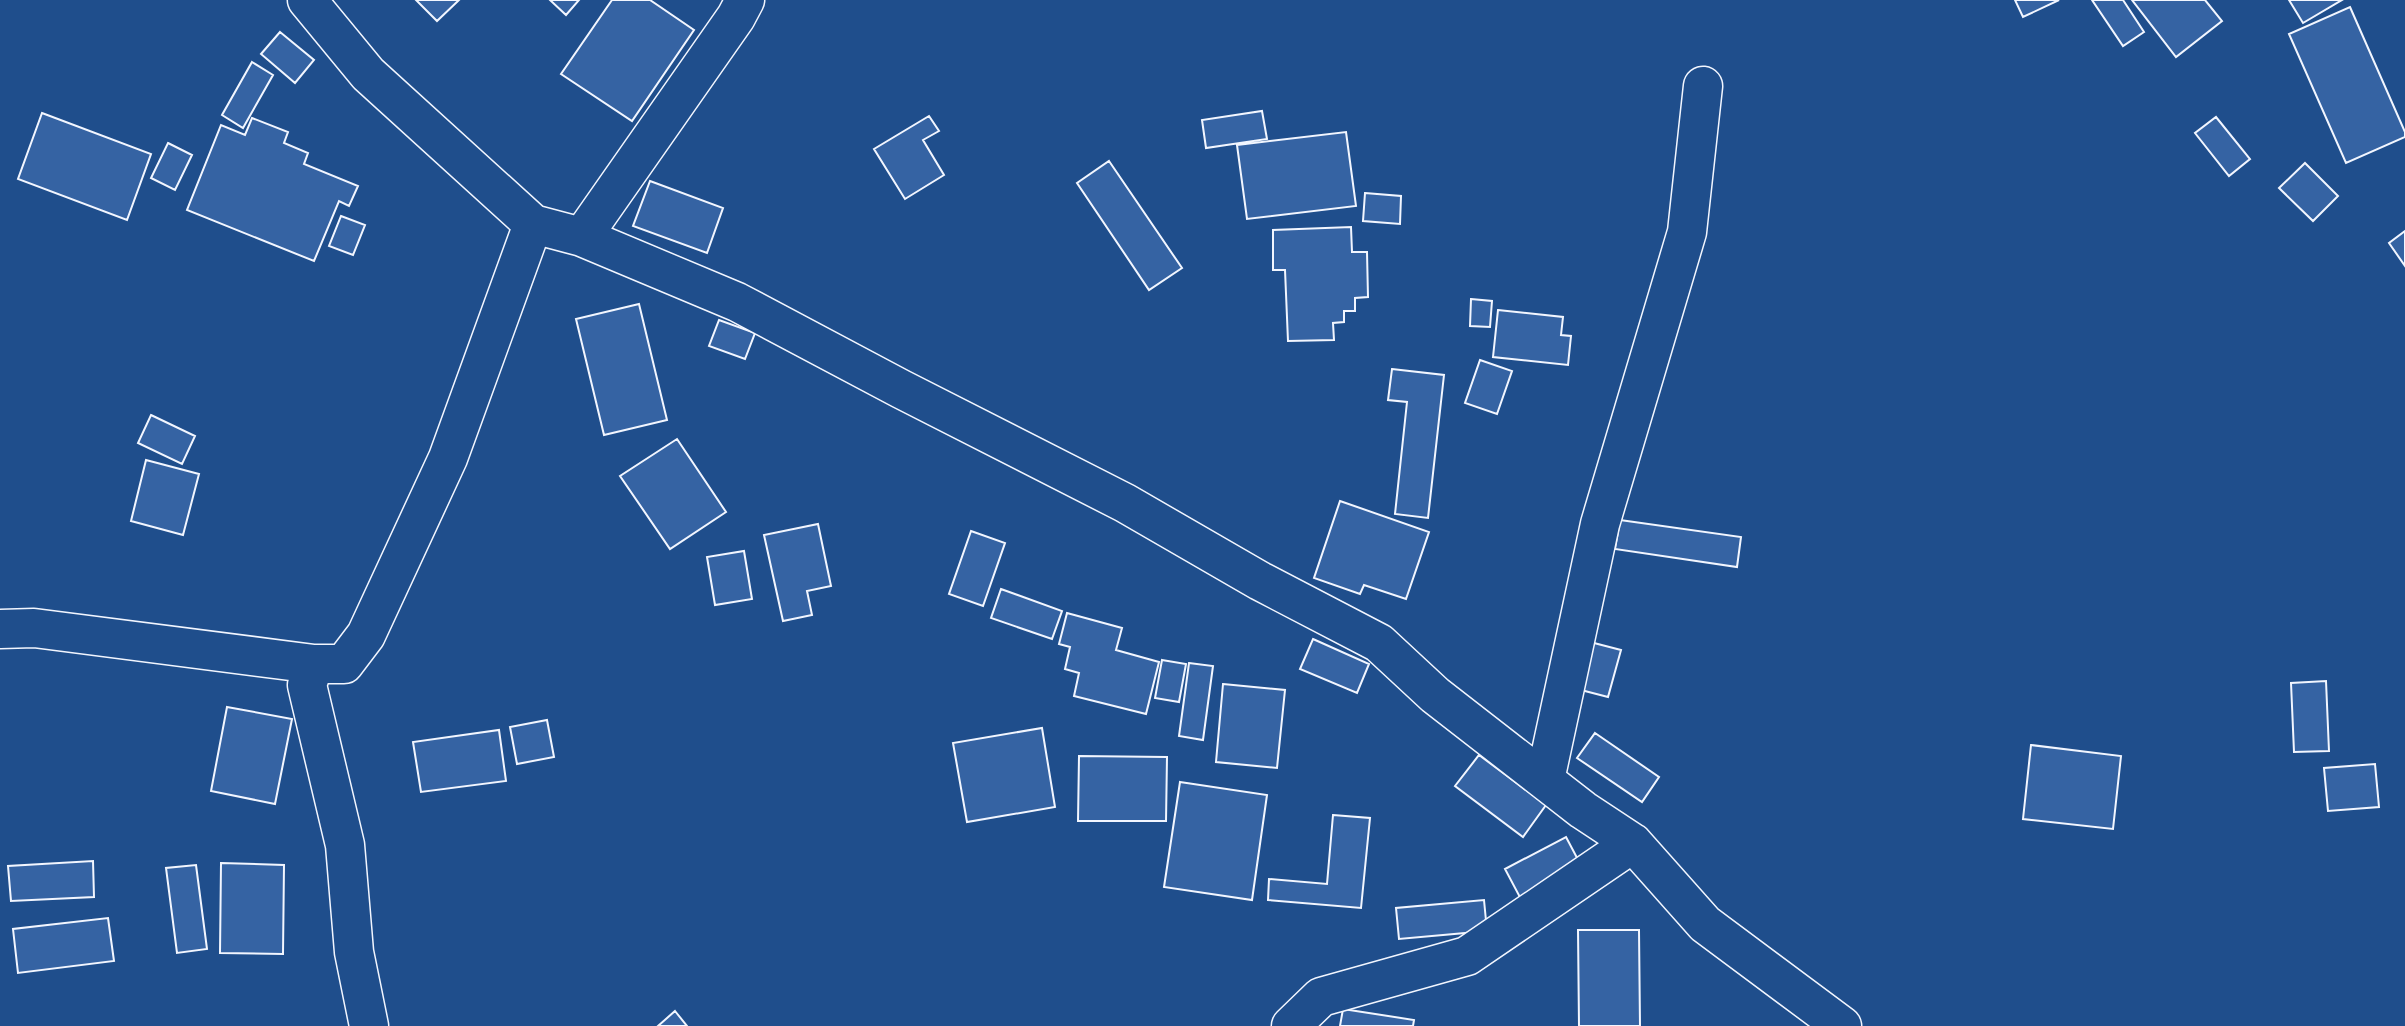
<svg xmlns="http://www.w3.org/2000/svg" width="2405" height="1026" viewBox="0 0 2405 1026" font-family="'DM Sans',sans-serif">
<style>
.building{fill:#3563a3;stroke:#f2f6ff;stroke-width:2}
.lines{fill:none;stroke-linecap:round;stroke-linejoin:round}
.minor-casing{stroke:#f2f6ff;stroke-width:41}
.minor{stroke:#1f4e8c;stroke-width:38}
</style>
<rect width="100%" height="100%" fill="#1f4e8c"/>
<!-- building -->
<path class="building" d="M416,0h43l-22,21z
M550,0h29l-13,15z
M612,0h38l44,30 -62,91 -71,-47z
M2015,0h44l-36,17z
M2092,0h31l21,32 -21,14z
M2132,0h73l17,21 -46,36z
M2289,0h53l-39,23z
M2350,7l55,125v5l-59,26 -57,-129z
M280,32l34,28 -19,23 -34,-29z
M252,62l21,13 -30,53 -21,-13z
M1262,111l5,28 -61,9 -4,-28z
M42,113l109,41 -24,66 -109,-41z
M929,116l10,15 -16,9 21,35 -39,24 -31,-50z
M2216,117l34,42 -21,17 -34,-43z
M252,118l36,14 -4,11 24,10 -4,11 54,22 -9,20 -10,-5 -25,60 -127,-51 34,-85 24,10z
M1346,132l10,74 -109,13 -10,-74z
M168,143l24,12 -17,35 -24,-12z
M1109,161l73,107 -33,22 -72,-107z
M2305,163l33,33 -25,25 -34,-33z
M650,181l73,27 -16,45 -74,-27z
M1365,193l36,3 -1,28 -37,-3z
M341,216l24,9 -12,30 -24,-9z
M1351,227l1,25h15l1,45 -13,1v13h-11v11l-11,1 1,17 -46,1 -3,-71h-12v-40z
M2405,231v35l-16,-23z
M1471,299l21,2 -2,26 -20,-1z
M639,304l28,116 -63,15 -28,-116z
M1498,310l65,7 -2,18 10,1 -3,29 -75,-8z
M719,320l36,13 -10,26 -36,-13z
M1480,360l32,11 -15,43 -32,-11z
M1392,369l52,6 -16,143 -33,-4 12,-112 -19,-2z
M151,415l44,21 -13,28 -44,-21z
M677,439l49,73 -56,37 -50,-73z
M146,460l53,14 -16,61 -52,-14z
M1340,501l89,31 -23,67 -42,-14 -4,9 -46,-16z
M1620,520l121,17 -4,30 -122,-18z
M818,524l13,62 -24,5 5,24 -29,6 -19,-86z
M971,531l34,12 -22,63 -34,-12z
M744,551l8,48 -37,6 -8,-48z
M1001,589l61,22 -10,28 -61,-21z
M1067,613l55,15 -6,22 43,12 -13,52 -72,-18 5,-23 -14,-4 5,-22 -11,-3z
M1313,639l56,25 -12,29 -57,-24z
M1594,643l27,7 -13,47 -27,-7z
M1162,660l24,4 -7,38 -24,-4z
M1189,663l24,3 -10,74 -24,-4z
M2326,681l3,70 -35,1 -3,-69z
M1223,684l62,6 -8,78 -61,-6z
M227,707l65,12 -17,85 -64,-13z
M547,720l7,37 -37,7 -7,-37z
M1042,728l13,79 -88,15 -14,-79z
M499,730l7,51 -85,11 -8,-50z
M1595,733l64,44 -17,25 -65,-44z
M2031,745l90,11 -8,73 -90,-10z
M1479,755l67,50 -23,32 -68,-51z
M1079,756l88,1 -1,64h-88z
M2375,764l4,43 -51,4 -4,-43z
M1180,782l87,13 -15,105 -88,-13z
M1333,815l37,3 -9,90 -93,-8 1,-21 58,5z
M1566,837l18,34 -61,32 -18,-34z
M93,861l1,36 -83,4 -3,-35z
M221,863l63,2 -1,89 -63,-1z
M196,865l11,84 -30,4 -11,-85z
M1484,900l3,31 -88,8 -3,-31z
M108,918l6,43 -96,12 -5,-44z
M1578,930h61l1,96h-61z
M1343,1009l71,11 -1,6h-73z
M675,1011l12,15h-29z"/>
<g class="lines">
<!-- minor casing -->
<g class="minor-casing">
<path id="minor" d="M307,0l61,74 165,150 49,13 155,65 164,87 224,114 135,78 119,62 56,52 148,115 50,33 72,81 137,102
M582,237l154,-220 9,-17
M0,629l34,-1 280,36
M1545,780l55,-256 87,-292 16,-146
M369,1026l-15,-74 -9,-107 -38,-160 7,-21h30l22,-29 82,-177 85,-234
M1291,1026l30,-29 146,-41 166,-113"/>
</g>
<!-- minor -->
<use href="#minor" class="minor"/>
</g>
</svg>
